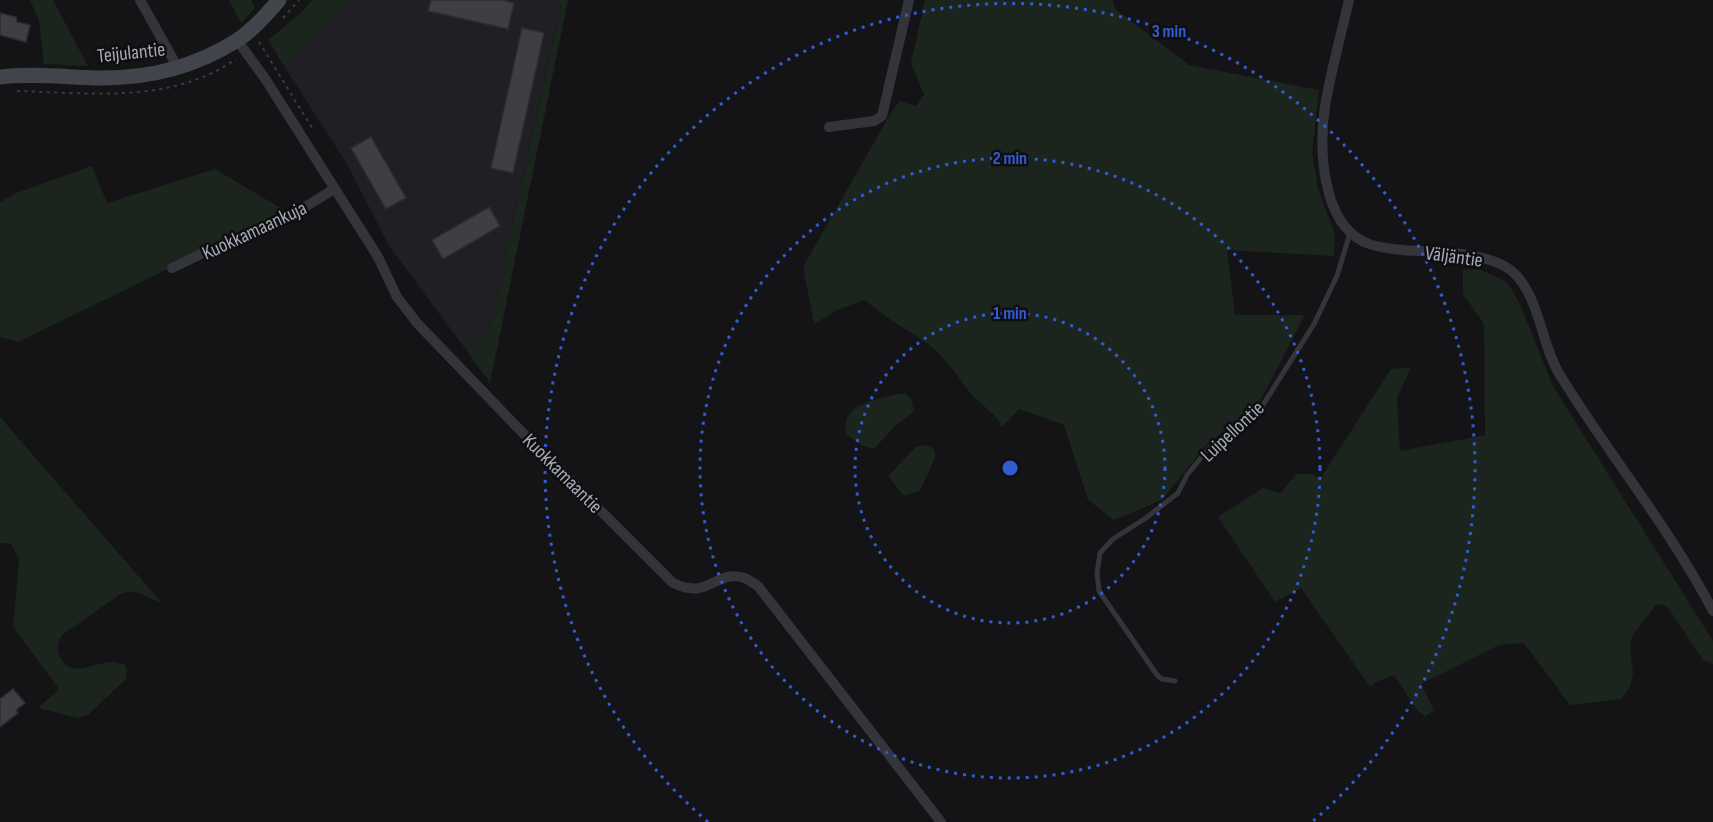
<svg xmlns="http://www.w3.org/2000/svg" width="1713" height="822" viewBox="0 0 1713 822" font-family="'Sofia Sans Condensed',sans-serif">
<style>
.built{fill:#201f23}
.green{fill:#1b241d}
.building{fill:#3e3e43;stroke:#2d2d32;stroke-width:1.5}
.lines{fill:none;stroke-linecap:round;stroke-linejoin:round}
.path{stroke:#3a3c42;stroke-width:2;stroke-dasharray:3 4.5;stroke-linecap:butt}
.lane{stroke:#34353b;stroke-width:5}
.street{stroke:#34353b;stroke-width:10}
.secondary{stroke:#42444b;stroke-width:15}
.ring{fill:none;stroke:#315cd3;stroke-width:3;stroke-dasharray:3 6}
.labels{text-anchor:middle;stroke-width:5;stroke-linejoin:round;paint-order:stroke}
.street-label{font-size:20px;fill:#a4aab7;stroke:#0f0f11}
.centre{fill:#315cd3;stroke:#0f0f11;stroke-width:3}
.ring-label{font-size:18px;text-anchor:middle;font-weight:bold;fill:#315cd3;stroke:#0f0f11;stroke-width:5;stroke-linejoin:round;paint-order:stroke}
</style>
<rect width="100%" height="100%" fill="#141416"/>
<!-- built -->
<path class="built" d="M350,0h190l21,4 -72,325 -22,22 -78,-105 -42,-82 -63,-98z"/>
<!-- green -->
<path class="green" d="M30,0h23l35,66 -44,-2 -5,-44z
M229,0h22l4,8 -14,15z
M312,0h38l-66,66 -16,-26 35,-29z
M540,0h28l-78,383 -23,-32 22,-22 72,-324z
M925,0h188l2,9 74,56 130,25 -7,63 6,36 17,45 -1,22 -107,-6 8,65h70l-46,88 -53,42 -44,55 -48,20 -26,-20 -24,-75 -45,-16 -17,18 -5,-9 -26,-24 -24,-32 -16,-16 -37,-24 -30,-22 -27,10 -23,14 -11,-57 89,-156 8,-10 16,5 8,-11 -13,-32z
M92,166l15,37 108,-34 67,40 -13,10 -56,24 -39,23 -156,76 -18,-5v-135l16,-9z
M1463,269l18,1 26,12 13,22 33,82 160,255v23l-10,-4 -34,-51 -7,-5 -6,1 -24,31 -2,11 3,26 -3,14 -9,12 -51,6 -46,-62 -25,2 -78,39 13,26 -9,7c-14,-11 -20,-28 -31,-42l-18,7 -6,5 -69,-99 -26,14 -57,-85 45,-29 17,5 17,-19h16l7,5 71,-110 20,-2 -14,32 3,52 85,-16 -1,-111 -21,-30z
M905,393l6,6 3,12 -20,16 -20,22 -12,-3 -16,-12c-1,-6 -1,-12 2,-18 8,-14 43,-21 57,-23z
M0,417l161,185c-16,-4 -21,-13 -39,-9l-60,42c-4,8 -6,13 -2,22 11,24 37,3 56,5 3,1 6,2 9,3l2,6 -1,8 -38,36 -9,3 -41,-10 21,-19 -46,-62 6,-68 -8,-15 -11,-1z
M927,445l8,5v8l-15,33 -16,5 -16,-20 28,-29z"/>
<!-- building -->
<path class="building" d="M431,0h72l11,3 -6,26 -80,-18z
M0,13l16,4 1,5 13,3 -4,17 -26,-7z
M522,28l22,5 -31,140 -22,-5z
M371,137l35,61 -20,11 -35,-61z
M489,207l11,19 -57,33 -11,-19z
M13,689l12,14 -9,7 2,3 -18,14v-28z"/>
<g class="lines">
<!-- path -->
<path class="path" d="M283,18l16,-18
M259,42l55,89
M17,91c73,2 155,13 219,-32"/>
<!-- lane -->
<path class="lane" d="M1175,681l-13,-2 -5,-4 -58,-84 -2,-18 3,-20 13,-14 33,-21 32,-25 9,-18 22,-27 52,-40 53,-84 23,-48 13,-43"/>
<!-- street -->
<path class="street" d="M140,0l38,68
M1349,0c-8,35 -18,71 -24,106 -6,41 -4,115 39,136 20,9 58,9 81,10 22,2 56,6 72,24 24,28 24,68 43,99 49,80 110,153 153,236
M237,40l29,40 112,177 19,40 20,26 97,101 159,159c36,17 42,-12 68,-6 6,1 12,6 17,9l183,236
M829,127l45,-6 8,-5 27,-116
M172,268l35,-17 54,-20 28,-14 45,-28"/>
<!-- secondary -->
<path class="secondary" d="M0,77c32,-4 64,0 96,1 50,1 97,-10 140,-37 16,-10 30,-26 43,-41"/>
</g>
<!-- distance rings -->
<g class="ring">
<circle cx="1010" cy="468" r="155"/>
<circle cx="1010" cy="468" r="310"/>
<path d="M708 822A465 465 0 1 1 1312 822"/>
</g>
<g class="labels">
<!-- street labels -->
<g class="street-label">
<text transform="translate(131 52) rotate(-6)" y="7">Teijulantie</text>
<text transform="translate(254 230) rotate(-25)" y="7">Kuokkamaankuja</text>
<text transform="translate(1454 256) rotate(8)" y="7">Väljäntie</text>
<text transform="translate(1232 431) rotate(-43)" y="7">Luipellontie</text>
<text transform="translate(563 473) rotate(45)" y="7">Kuokkamaantie</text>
</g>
</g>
<circle cx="1010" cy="468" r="9" class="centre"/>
<g class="ring-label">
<text x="1169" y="37">3 min</text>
<text x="1010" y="164">2 min</text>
<text x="1010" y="319">1 min</text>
</g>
</svg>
